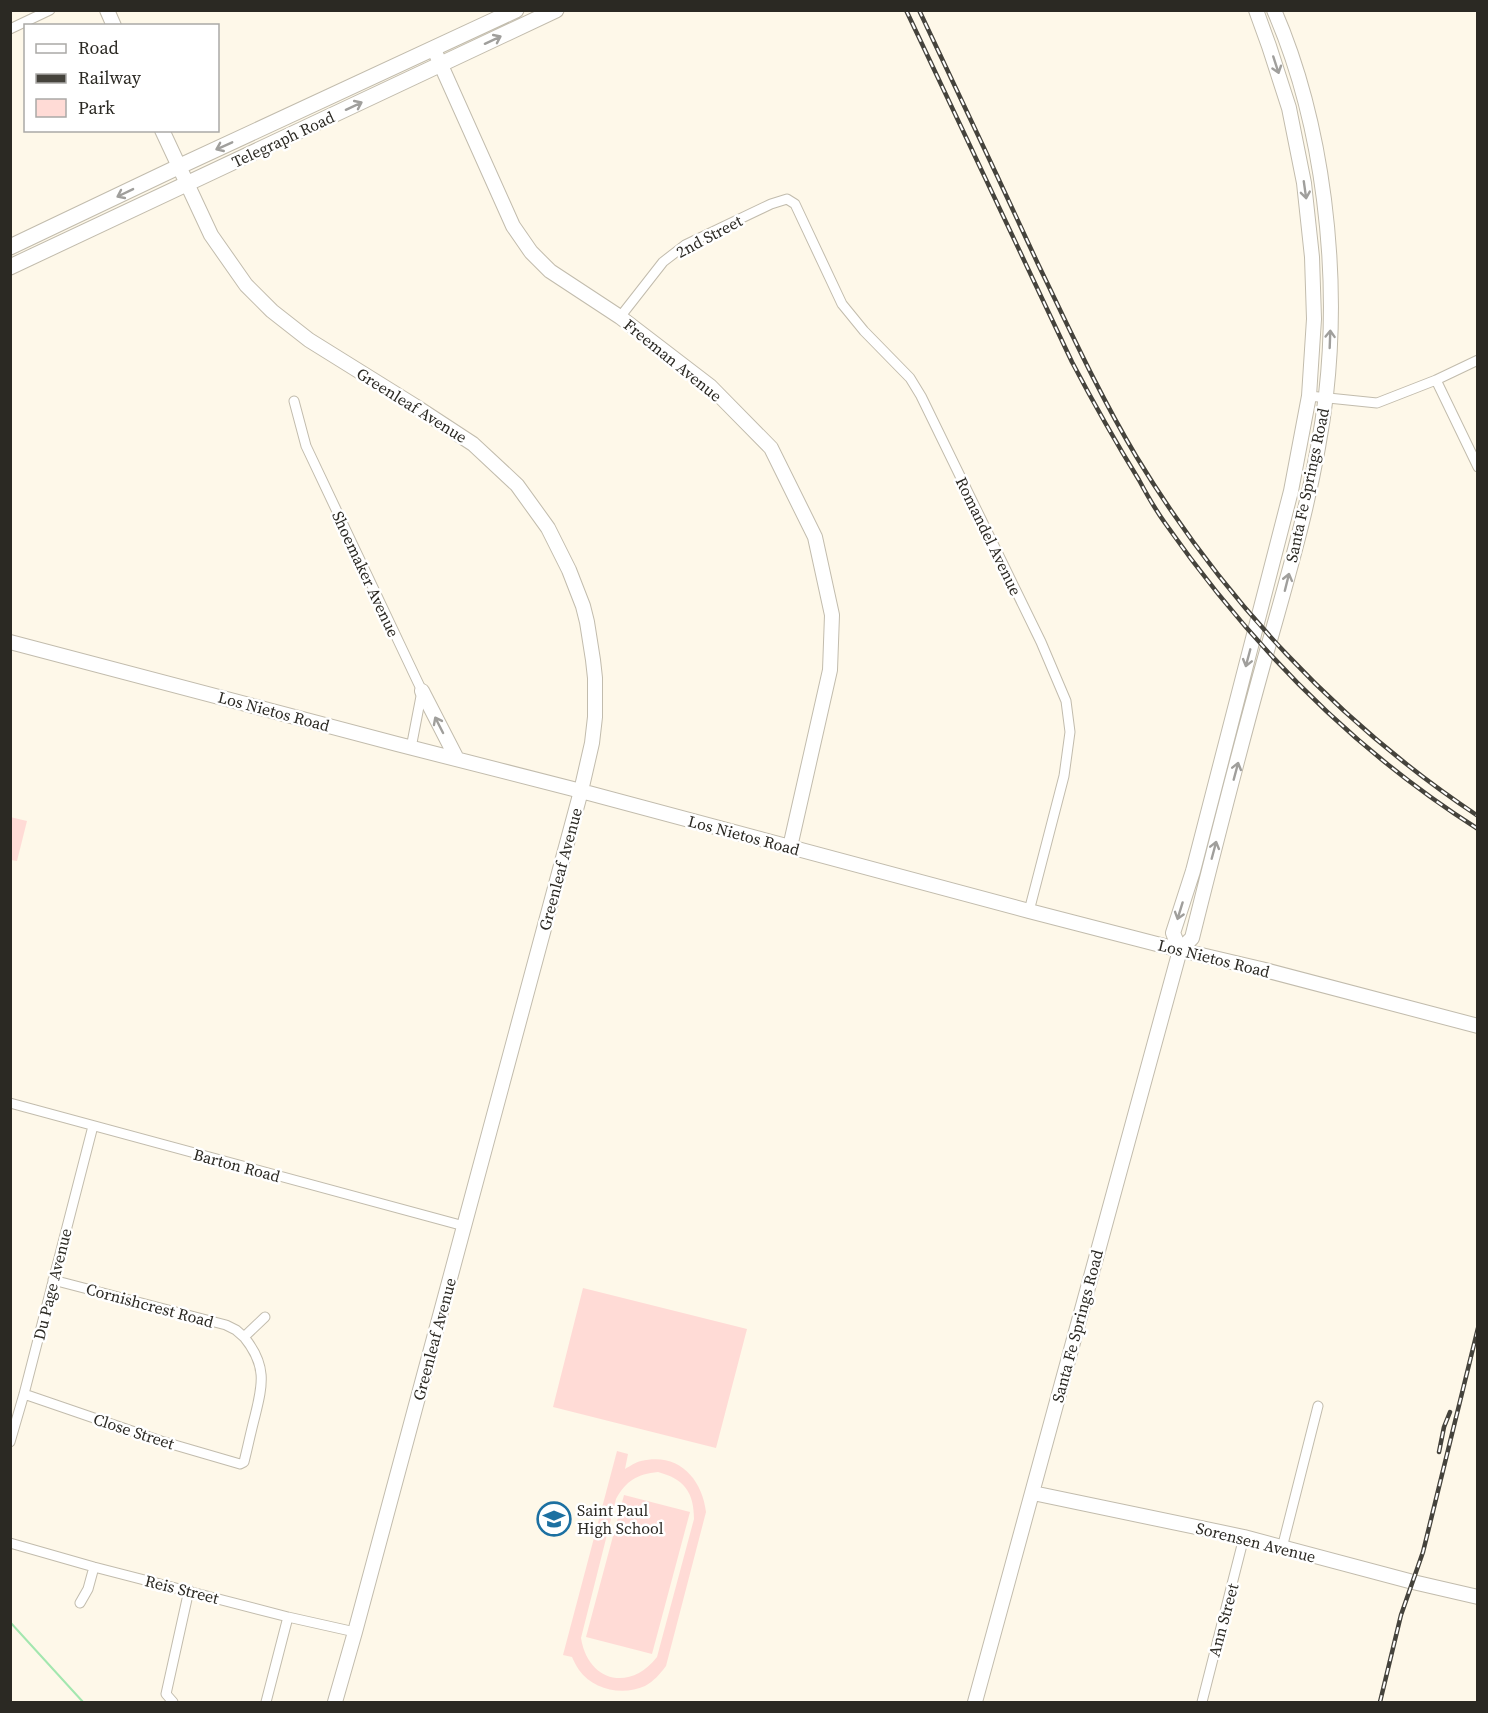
<svg xmlns="http://www.w3.org/2000/svg" width="1488" height="1713" viewBox="0 0 1488 1713" font-family="'Source Serif 4',serif">
<style>
.green{fill:#ffdbd6;fill-rule:evenodd}
.lines{fill:none;stroke-linecap:round;stroke-linejoin:round}
.stream{stroke:#a3e7af;stroke-width:2}
.street-casing{stroke:#c2bcad;stroke-width:11}
.secondary-casing{stroke:#c2bcad;stroke-width:16}
.primary-casing{stroke:#c2bcad;stroke-width:17}
.street{stroke:#fff;stroke-width:9}
.secondary{stroke:#fff;stroke-width:14}
.primary{stroke:#fff;stroke-width:15}
.rail-casing{stroke:#45433c;stroke-width:4.5}
.rail{stroke:#fff;stroke-width:2;stroke-dasharray:7;stroke-linecap:butt}
.oneway{stroke:#a09f9c}
.labels{text-anchor:middle;stroke-width:5;stroke-linejoin:round;paint-order:stroke}
.street-label{font-size:16px;fill:#2b2923;stroke:#fff}
.poi-label{font-size:16px;fill:#2b2923;stroke:#fff;text-anchor:start}
</style>
<rect width="100%" height="100%" fill="#fef8e9"/>
<!-- green -->
<path class="green" d="M10,817l17,4 -10,40 -6,-1z
M583,1288l164,41 -31,119 -163,-41z
M617,1451l11,3 -3,15c5,-3 11,-7 16,-8 37,-9 61,17 65,51l-40,154c-6,8 -12,15 -21,20 -22,10 -52,4 -66,-16 -3,-4 -5,-9 -7,-13l-9,-2zM658,1472c26,7 36,20 36,47l-37,138c-27,35 -69,25 -76,-19l35,-139c10,-18 21,-25 42,-27z
M624,1495l66,17 -38,142 -66,-17z"/>
<g class="lines">
<!-- stream -->
<path class="stream" d="M10,1622l73,80"/>
<!-- street casing -->
<g class="street-casing">
<path id="street" d="M10,29l40,-19
M620,317l43,-55 22,-17 86,-41 16,-5 8,5 47,100 22,27 46,47 11,18 120,246 25,59 4,31 -6,44 -35,135
M1436,380l42,87
M1309,396l68,7 59,-23 42,-20
M294,401l12,45 116,245 -11,57
M10,1103l454,123
M53,1280l173,45 10,5 8,7 21,-20
M24,1394l137,47 79,23 4,-2c4,-16 7,-31 11,-46 8,-32 12,-51 -11,-79
M10,1442l14,-48 69,-268
M10,1543l84,24 194,50 67,15
M1282,1548l36,-142
M80,1603l8,-14 6,-22
M173,1702l-7,-8 23,-104
M266,1702l22,-85
M1202,1702l42,-165"/>
</g>
<!-- secondary casing -->
<g class="secondary-casing">
<path id="secondary" d="M107,10l7,16
M436,54l77,172 18,26 19,19 70,46 90,69 61,62 44,89 17,78 -2,55 -40,177
M162,130l49,105 35,50 26,26 37,29 106,66 58,38 44,41 31,43 21,42 14,36 4,16 6,38 2,18v39l-3,26 -11,48 -226,841 -20,70
M10,642l387,102 184,47 448,120 151,39 81,19 217,57
M422,691l35,68
M1180,950l-7,-17 20,-62 98,-380 18,-95 5,-77 -2,-62 -8,-74 -15,-75 -20,-62 -13,-36
M1033,1493l211,44 169,45 65,15
M975,1702l205,-752 12,-12c23,-92 46,-183 71,-273 25,-89 52,-178 63,-270 14,-123 -2,-270 -52,-385"/>
</g>
<!-- primary casing -->
<g class="primary-casing">
<path id="primary" d="M10,247l168,-80 338,-157
M10,267l546,-257"/>
</g>
<!-- street -->
<use href="#street" class="street"/>
<!-- secondary -->
<use href="#secondary" class="secondary"/>
<!-- primary -->
<use href="#primary" class="primary"/>
<!-- rail casing -->
<g class="rail-casing">
<path id="rail" d="M906,10l166,352c21,40 43,79 67,118 8,15 16,29 26,43 84,120 188,227 313,306
M919,10c40,85 80,169 119,254 31,64 61,130 98,192 86,142 202,267 342,360
M1439,1452l5,-25 6,-15
M1380,1702l21,-87 22,-63 55,-224"/>
</g>
<!-- rail -->
<use href="#rail" class="rail"/>
</g>
<!-- one-way arrows -->
<defs><path id="oneway-shaft" d="M-6 0H5M1.5-3L5.5 0L1.5 3" fill="none" stroke-width="1.6" stroke-linecap="round" stroke-linejoin="round" transform="scale(1.5)"/></defs>
<g class="oneway">
<use href="#oneway-shaft" transform="translate(493 40) rotate(-25)"/>
<use href="#oneway-shaft" transform="translate(1276 65) rotate(72)"/>
<use href="#oneway-shaft" transform="translate(354 106) rotate(-25)"/>
<use href="#oneway-shaft" transform="translate(224 146) rotate(156)"/>
<use href="#oneway-shaft" transform="translate(1305 190) rotate(82)"/>
<use href="#oneway-shaft" transform="translate(125 193) rotate(154)"/>
<use href="#oneway-shaft" transform="translate(1330 339) rotate(-88)"/>
<use href="#oneway-shaft" transform="translate(1287 582) rotate(-76)"/>
<use href="#oneway-shaft" transform="translate(1248 658) rotate(105)"/>
<use href="#oneway-shaft" transform="translate(439 725) rotate(-117)"/>
<use href="#oneway-shaft" transform="translate(1236 771) rotate(-75)"/>
<use href="#oneway-shaft" transform="translate(1214 850) rotate(-75)"/>
<use href="#oneway-shaft" transform="translate(1180 911) rotate(107)"/>
</g>
<!-- icons -->
<defs>
<g id="school-ring" transform="scale(1.725)"><circle r="9.5" fill="#fff" stroke="#1c70a1" stroke-width="1.5"/><path d="M0-5L7-2L0 1L-7-2ZM-4 1L0 2.5L4 1V4Q0 6-4 4Z" fill="#1c70a1"/></g>
</defs>
<g fill-rule="evenodd">
<use href="#school-ring" x="554" y="1519"/>
</g>
<g class="labels">
<!-- street labels -->
<g class="street-label">
<text transform="translate(283 139) rotate(-25)" y="6">Telegraph Road</text>
<text transform="translate(709 236) rotate(-28)" y="6">2nd Street</text>
<text transform="translate(673 360) rotate(39)" y="6">Freeman Avenue</text>
<text transform="translate(412 405) rotate(32)" y="6">Greenleaf Avenue</text>
<text transform="translate(1307 485) rotate(-78)" y="6">Santa Fe Springs Road</text>
<text transform="translate(989 536) rotate(64)" y="6">Romandel Avenue</text>
<text transform="translate(366 574) rotate(65)" y="6">Shoemaker Avenue</text>
<text transform="translate(274 711) rotate(15)" y="6">Los Nietos Road</text>
<text transform="translate(744 835) rotate(15)" y="6">Los Nietos Road</text>
<text transform="translate(560 869) rotate(-75)" y="6">Greenleaf Avenue</text>
<text transform="translate(1214 958) rotate(14)" y="6">Los Nietos Road</text>
<text transform="translate(237 1165) rotate(15)" y="6">Barton Road</text>
<text transform="translate(52 1284) rotate(-76)" y="6">Du Page Avenue</text>
<text transform="translate(150 1305) rotate(15)" y="6">Cornishcrest Road</text>
<text transform="translate(1077 1326) rotate(-75)" y="6">Santa Fe Springs Road</text>
<text transform="translate(434 1339) rotate(-75)" y="6">Greenleaf Avenue</text>
<text transform="translate(134 1431) rotate(18)" y="6">Close Street</text>
<text transform="translate(1256 1542) rotate(14)" y="6">Sorensen Avenue</text>
<text transform="translate(182 1589) rotate(14)" y="6">Reis Street</text>
<text transform="translate(1223 1620) rotate(-75)" y="6">Ann Street</text>
</g>
<!-- poi labels -->
<g class="poi-label">
<text x="577" y="1516">Saint Paul<tspan x="577" dy="18">High School</tspan></text>
</g>
</g>
<!-- border -->
<rect width="1488" height="1713" fill="none" stroke="#2b2923" stroke-width="24"/>
<!-- legend -->
<rect x="24" y="24" width="195" height="108" fill="#ffffff" stroke="#aaa9a7" stroke-width="1.5"/>
<rect x="36" y="44" width="30" height="9" fill="#ffffff" stroke="#aaa9a7" stroke-width="1.5"/>
<text x="78" y="54" font-size="18" fill="#2b2923">Road</text>
<rect x="36" y="74" width="30" height="9" fill="#45433c" stroke="#aaa9a7" stroke-width="1.5"/>
<text x="78" y="84" font-size="18" fill="#2b2923">Railway</text>
<rect x="36" y="99" width="30" height="18" fill="#ffdbd6" stroke="#aaa9a7" stroke-width="1.5"/>
<text x="78" y="114" font-size="18" fill="#2b2923">Park</text>
</svg>
